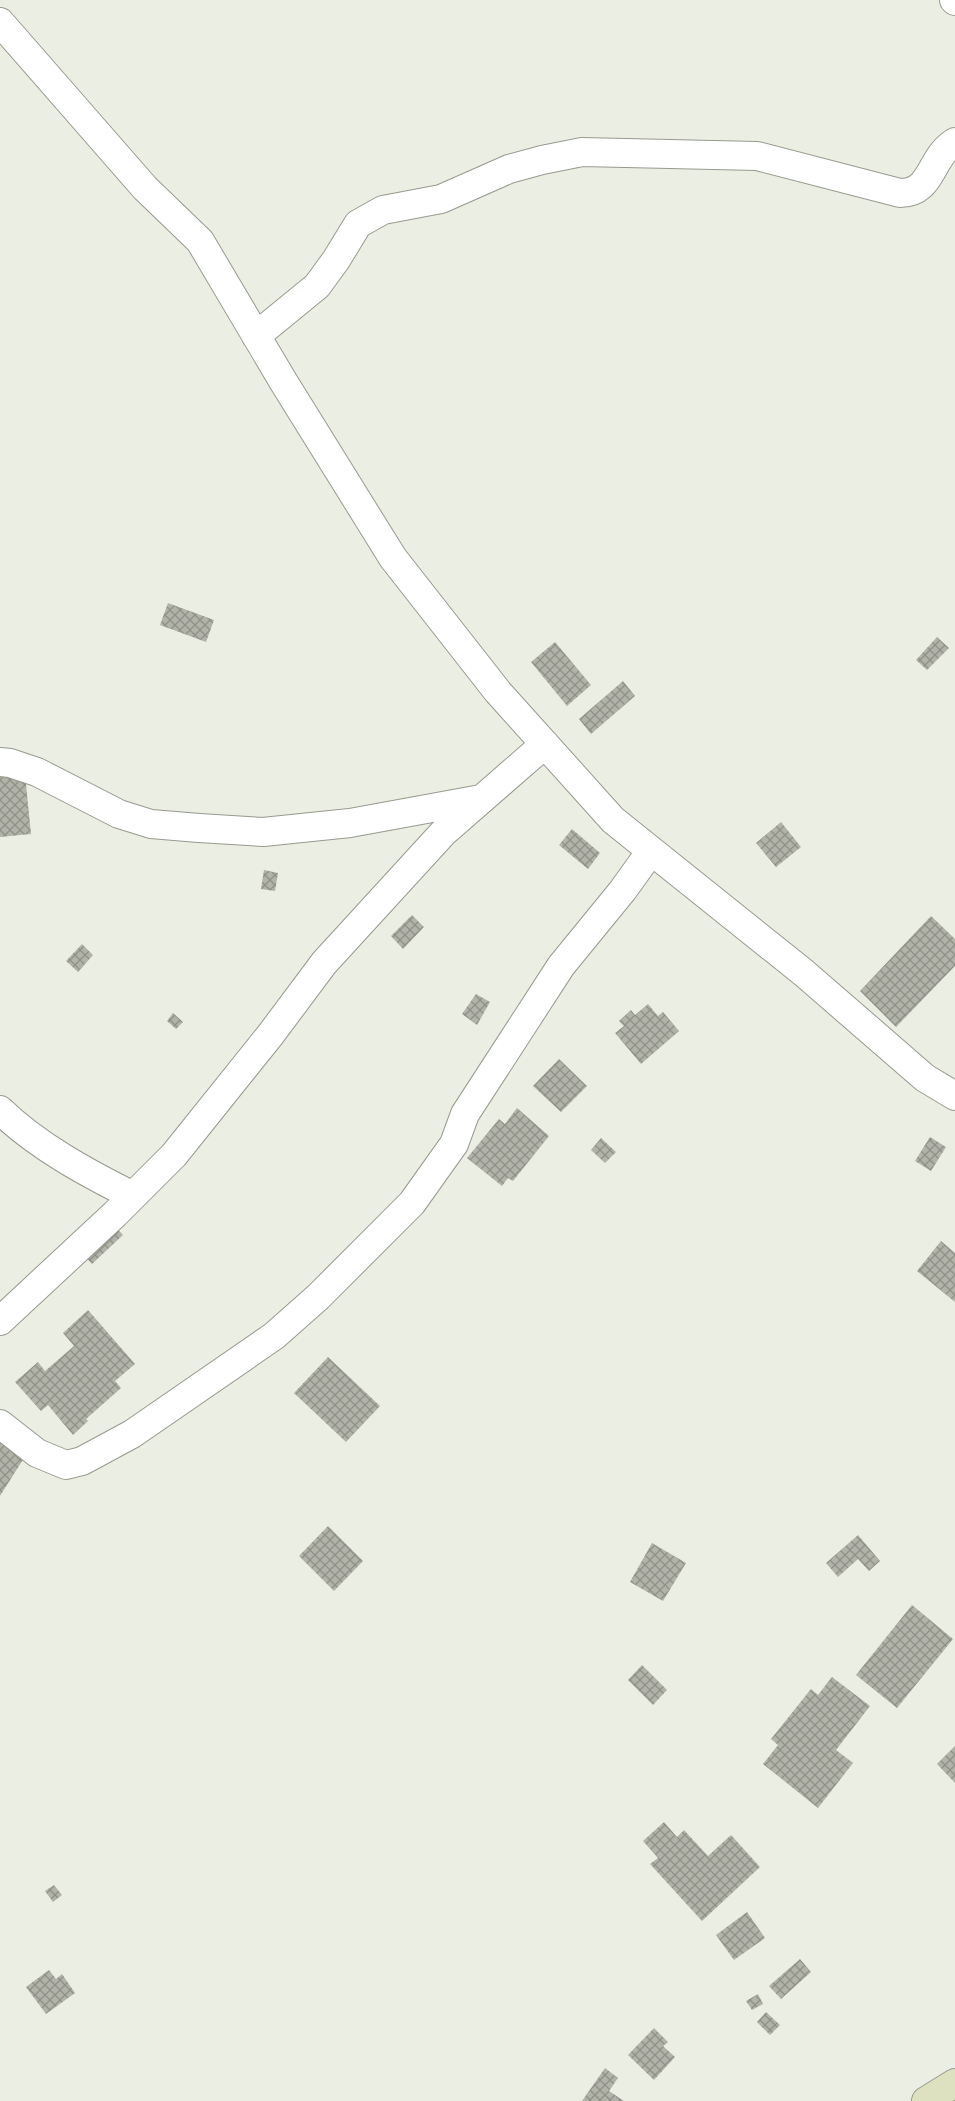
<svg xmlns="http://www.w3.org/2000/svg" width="955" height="2101" viewBox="0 0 955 2101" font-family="Raleway,sans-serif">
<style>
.building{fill:url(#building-cross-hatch)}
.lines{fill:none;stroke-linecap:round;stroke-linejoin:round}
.street-casing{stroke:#989a8f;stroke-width:30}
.secondary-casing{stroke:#989a8f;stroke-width:30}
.street{stroke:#fff;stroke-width:28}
.secondary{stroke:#dde1c0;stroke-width:28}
</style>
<defs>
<pattern id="building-cross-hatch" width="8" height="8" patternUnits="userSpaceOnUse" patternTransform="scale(1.25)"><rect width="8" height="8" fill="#b1b3a8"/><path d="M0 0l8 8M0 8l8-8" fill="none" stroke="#8f9188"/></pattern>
</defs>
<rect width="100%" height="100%" fill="#ebeee2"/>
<!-- building -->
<path class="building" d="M168,603l46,17 -8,22 -46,-17z
M937,637l12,11 -22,22 -11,-10z
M555,642l36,43 -24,21 -36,-44z
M623,681l12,15 -44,38 -12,-15z
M24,765l7,69 -31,3v-69z
M781,822l20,25 -25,20 -20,-24z
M572,829l28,24 -12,16 -29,-24z
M264,870l14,3 -3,18 -14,-2z
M412,915l12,12 -21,22 -12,-13z
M931,916l24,23v27l-59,61 -36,-36z
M82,944l11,11 -15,17 -12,-11z
M476,994l14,8 -13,23 -15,-11z
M648,1004l10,12 5,-4 16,19 -38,33 -26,-31 9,-7 -5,-5 12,-11 4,5z
M173,1013l10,9 -7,7 -9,-8z
M559,1059l28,27 -26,26 -28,-26z
M517,1108l32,28 -36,45 -5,-3 -6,8 -35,-28 32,-39 6,5z
M930,1137l16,10 -15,24 -16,-10z
M601,1138l15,14 -11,11 -14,-13z
M111,1222l12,13 -31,29 -13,-14z
M941,1241l14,12v49l-38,-31z
M88,1310l47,54 -20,17 6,7 -35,31 2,2 -15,14 -25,-30 -7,6 -26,-29 23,-20 7,9 29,-25 -11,-13z
M328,1357l52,49 -34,36 -52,-49z
M0,1442l24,16 -24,38z
M328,1526l35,35 -29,30 -35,-35z
M858,1535l22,26 -11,10 -11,-12 -20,18 -12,-14z
M652,1543l34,20 -23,38 -33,-19z
M912,1605l41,34 -56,69 -41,-33z
M642,1665l25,25 -14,15 -25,-25z
M832,1677l38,29 -34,44 17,13 -35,45 -55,-44 15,-19 -7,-6 40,-50 7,6z
M955,1746v37l-18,-19z
M664,1822l13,15 7,-7 24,26 23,-21 29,32 -58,54 -52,-57 8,-6 -15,-17z
M54,1885l8,10 -9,7 -8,-11z
M747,1912l18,26 -31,22 -18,-25z
M800,1959l11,13 -30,27 -12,-13z
M49,1970l7,9 6,-5 13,19 -29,21 -20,-27z
M758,1994l5,10 -11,6 -6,-9z
M766,2012l14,13 -10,10 -13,-13z
M654,2028l14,14 -5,4 12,11 -21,23 -26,-25z
M605,2068l13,10 -9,13 15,10h-42z"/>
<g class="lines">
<!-- street casing -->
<g class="street-casing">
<path id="street" d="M954,0l1,1
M0,22l145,166 55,53 83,140 110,177 105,134 115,128 191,153 121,105 30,18
M256,336l61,-50 19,-26 22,-36 25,-14 58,-11 68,-30 33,-9 40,-8 175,4 143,37c33,0 29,-35 55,-51
M0,762l10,1 27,9 82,42 32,10 48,4 64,4 87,-9 131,-24
M0,1110c37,36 87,63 133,86
M0,1321l115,-107 59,-59 97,-121 53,-71 119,-130 102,-89
M0,1424l37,29 29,12 16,-4 50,-27 142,-98 44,-39 94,-94 42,-59 11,-30 96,-148 62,-76 28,-39"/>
</g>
<!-- secondary casing -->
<g class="secondary-casing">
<path id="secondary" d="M926,2101l29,-18"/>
</g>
<!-- street -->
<use href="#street" class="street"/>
<!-- secondary -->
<use href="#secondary" class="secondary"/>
</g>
</svg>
